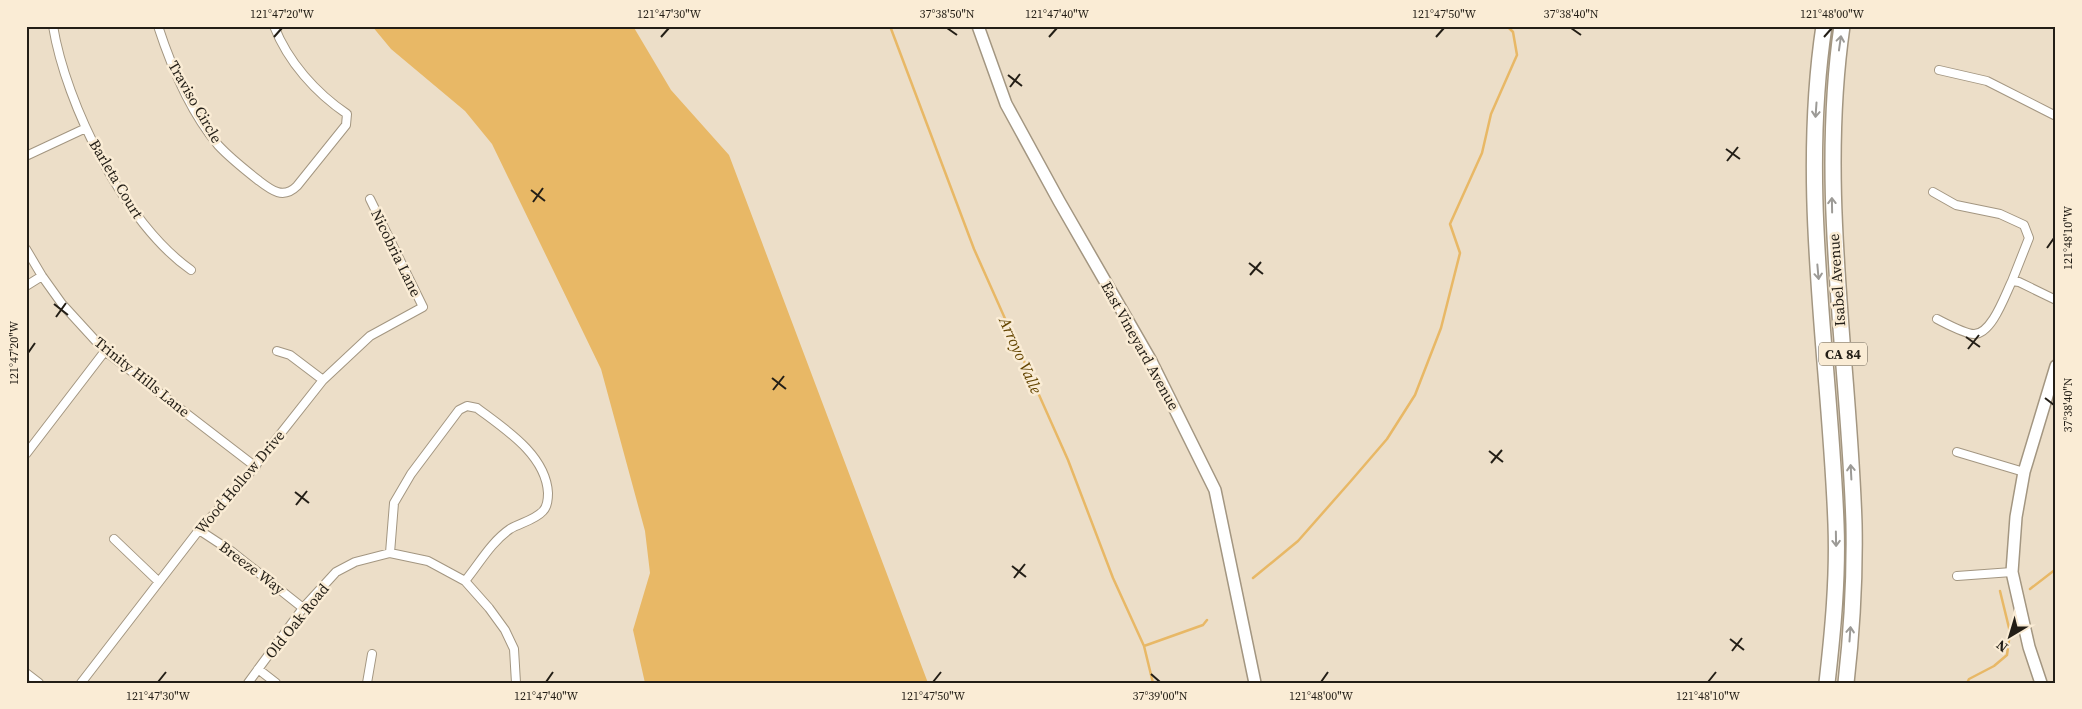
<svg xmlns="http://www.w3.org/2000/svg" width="2082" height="709" viewBox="0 0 2082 709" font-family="'Source Serif 4',serif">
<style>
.water{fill:#e8b866}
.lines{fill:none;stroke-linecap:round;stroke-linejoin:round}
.stream{stroke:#e8b866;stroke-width:2.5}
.street-casing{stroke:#a39681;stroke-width:10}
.secondary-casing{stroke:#a39681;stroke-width:14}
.highway-casing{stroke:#a39681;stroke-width:18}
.street{stroke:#fff;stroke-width:8}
.secondary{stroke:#fff;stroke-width:11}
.highway{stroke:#fff;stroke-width:15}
.oneway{stroke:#9c9a96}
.ticks{fill:none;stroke:#231e16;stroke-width:2}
.labels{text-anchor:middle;stroke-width:5;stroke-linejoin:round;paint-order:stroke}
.shield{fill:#faecd5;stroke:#645c4f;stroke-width:1}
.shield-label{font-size:14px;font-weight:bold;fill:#231e16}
.street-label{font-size:15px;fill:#231e16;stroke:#faecd5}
.water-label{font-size:16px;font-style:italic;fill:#644500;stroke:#faecd5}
.neatline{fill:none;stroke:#231e16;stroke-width:2}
.ticks-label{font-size:12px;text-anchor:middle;fill:#231e16}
</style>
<rect width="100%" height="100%" fill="#ecdec8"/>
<!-- water -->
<path class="water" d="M372,26h261l38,64 58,65 199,528h-283l-12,-53 17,-57 -5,-42 -44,-162 -109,-225 -27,-33 -74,-62z"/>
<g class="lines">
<!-- stream -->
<path class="stream" d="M890,26l84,223 94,211 45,118 31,68 9,37
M1253,578l45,-37 52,-59 37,-43 28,-44 26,-67 19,-75 -10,-29 32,-71 9,-39 26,-59 -4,-23 -6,-6
M2030,589l26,-20
M1144,646l59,-21 4,-5
M1967,683l2,-4 25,-13 13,-11 3,-23 -10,-41"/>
<!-- street casing -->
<g class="street-casing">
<path id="street" d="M53,26c13,79 72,198 138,244
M158,26c13,40 33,87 60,119 12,13 26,24 40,35 13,10 25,20 39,6l49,-61 1,-11c-31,-21 -59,-52 -73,-88
M1939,70l48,11 69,35
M26,156l60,-28
M1933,192l23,13 44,9 24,11 5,13 -17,43
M26,249l16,27 20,28 43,47 151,116
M26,286l16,-10
M1937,319c8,4 28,15 37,15 18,0 31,-39 38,-53l7,1 37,18
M277,351l13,4 33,25
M1957,452l67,20
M26,454l79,-103
M199,530l32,21 72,57
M114,539l45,43
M390,553l4,-50 17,-29 48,-64 8,-4 10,2c28,21 69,47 71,85 0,6 -1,14 -5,18 -8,9 -23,12 -33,18 -19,13 -31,35 -45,52
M1957,576l55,-4
M258,669l18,14
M26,673l13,10
M81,683l118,-153 34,-36 90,-114 47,-44 53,-29 -53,-108
M248,683l55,-75 33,-36 19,-10 35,-9 38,8 37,20 24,27 16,22 9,19 2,34
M367,683l5,-29"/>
</g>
<!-- secondary casing -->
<g class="secondary-casing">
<path id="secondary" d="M978,26l28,78 53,97 92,160 64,129 40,193
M2041,683l-12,-36 -17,-75 4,-55 8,-45 32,-106"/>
</g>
<!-- highway casing -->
<g class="highway-casing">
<path id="highway" d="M1824,26c-25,166 6,332 12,498 2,53 -3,106 -9,159
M1842,26c-24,166 7,332 12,498 1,53 -2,106 -8,159"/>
</g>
<!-- street -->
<use href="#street" class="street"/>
<!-- secondary -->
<use href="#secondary" class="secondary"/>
<!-- highway -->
<use href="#highway" class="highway"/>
</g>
<!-- one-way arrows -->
<defs><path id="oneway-shaft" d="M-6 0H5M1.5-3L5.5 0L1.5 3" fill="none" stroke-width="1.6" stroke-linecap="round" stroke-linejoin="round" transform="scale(1.25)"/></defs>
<g class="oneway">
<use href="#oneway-shaft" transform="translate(1840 43) rotate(-82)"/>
<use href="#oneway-shaft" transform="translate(1816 110) rotate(94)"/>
<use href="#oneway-shaft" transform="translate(1832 205) rotate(-91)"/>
<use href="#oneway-shaft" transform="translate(1818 272) rotate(85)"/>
<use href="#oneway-shaft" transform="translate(1851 472) rotate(-93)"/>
<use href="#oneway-shaft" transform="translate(1836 539) rotate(89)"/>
<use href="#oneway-shaft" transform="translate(1850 634) rotate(-86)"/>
</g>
<!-- ticks -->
<path class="ticks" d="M947,28l10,7M1571,28l10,7M274,37l8,-9M661,37l8,-9M1049,37l8,-9M1436,37l8,-9M1824,37l8,-9M1008,75l14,11M1010,87l10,-13M1726,149l14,10M1727,161l11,-14M531,190l14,11M533,202l10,-14M2047,248l7,-10M1249,263l14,11M1250,275l11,-13M54,304l14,11M56,317l10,-14M1966,337l14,10M1968,349l11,-14M28,353l7,-10M772,378l14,11M773,390l11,-14M2045,398l9,7M1489,451l14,11M1491,463l11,-13M295,492l14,11M296,505l11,-14M1012,566l14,11M1014,578l11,-14M1730,639l14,11M1732,651l10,-13M1151,674l9,8M158,682l8,-10M546,682l7,-10M933,682l8,-10M1321,682l7,-10M1708,682l8,-10"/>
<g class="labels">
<!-- shield labels -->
<rect class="shield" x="1819" y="342.5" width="48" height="23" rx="4"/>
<g class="shield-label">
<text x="1843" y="359">CA 84</text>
</g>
<!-- street labels -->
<g class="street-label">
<text transform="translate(195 102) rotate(60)" y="5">Traviso Circle</text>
<text transform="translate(116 179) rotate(59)" y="5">Barleta Court</text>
<text transform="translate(396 253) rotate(64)" y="5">Nicobria Lane</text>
<text transform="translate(1837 280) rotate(-94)" y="5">Isabel Avenue</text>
<text transform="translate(1140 346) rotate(61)" y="5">East Vineyard Avenue</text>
<text transform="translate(142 377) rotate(39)" y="5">Trinity Hills Lane</text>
<text transform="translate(240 482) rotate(-50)" y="5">Wood Hollow Drive</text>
<text transform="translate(252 568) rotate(37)" y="5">Breeze Way</text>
<text transform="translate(297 621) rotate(-51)" y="5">Old Oak Road</text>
</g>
<!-- water labels -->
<g class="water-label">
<text transform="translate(1021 355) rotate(66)" y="6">Arroyo Valle</text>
</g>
</g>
<!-- border -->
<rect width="2082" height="709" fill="none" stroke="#faecd5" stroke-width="55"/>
<!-- north arrow -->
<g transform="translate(2010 636) rotate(218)" stroke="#faecd5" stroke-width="4" paint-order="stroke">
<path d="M0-4L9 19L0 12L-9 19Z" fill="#231e16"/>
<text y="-8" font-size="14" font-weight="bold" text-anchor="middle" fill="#231e16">N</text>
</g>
<rect x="28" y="28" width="2026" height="654" class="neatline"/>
<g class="ticks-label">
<text x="282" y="18">121°47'20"W</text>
<text x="669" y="18">121°47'30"W</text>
<text x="947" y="18">37°38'50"N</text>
<text x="1057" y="18">121°47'40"W</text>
<text x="1444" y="18">121°47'50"W</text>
<text x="1571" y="18">37°38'40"N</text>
<text x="1832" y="18">121°48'00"W</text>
<text transform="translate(2068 238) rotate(-90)" y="4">121°48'10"W</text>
<text transform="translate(14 353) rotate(-90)" y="4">121°47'20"W</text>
<text transform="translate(2068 405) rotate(-90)" y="4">37°38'40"N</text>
<text x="158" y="700">121°47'30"W</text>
<text x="546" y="700">121°47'40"W</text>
<text x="933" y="700">121°47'50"W</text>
<text x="1160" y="700">37°39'00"N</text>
<text x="1321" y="700">121°48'00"W</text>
<text x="1708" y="700">121°48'10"W</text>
</g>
</svg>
